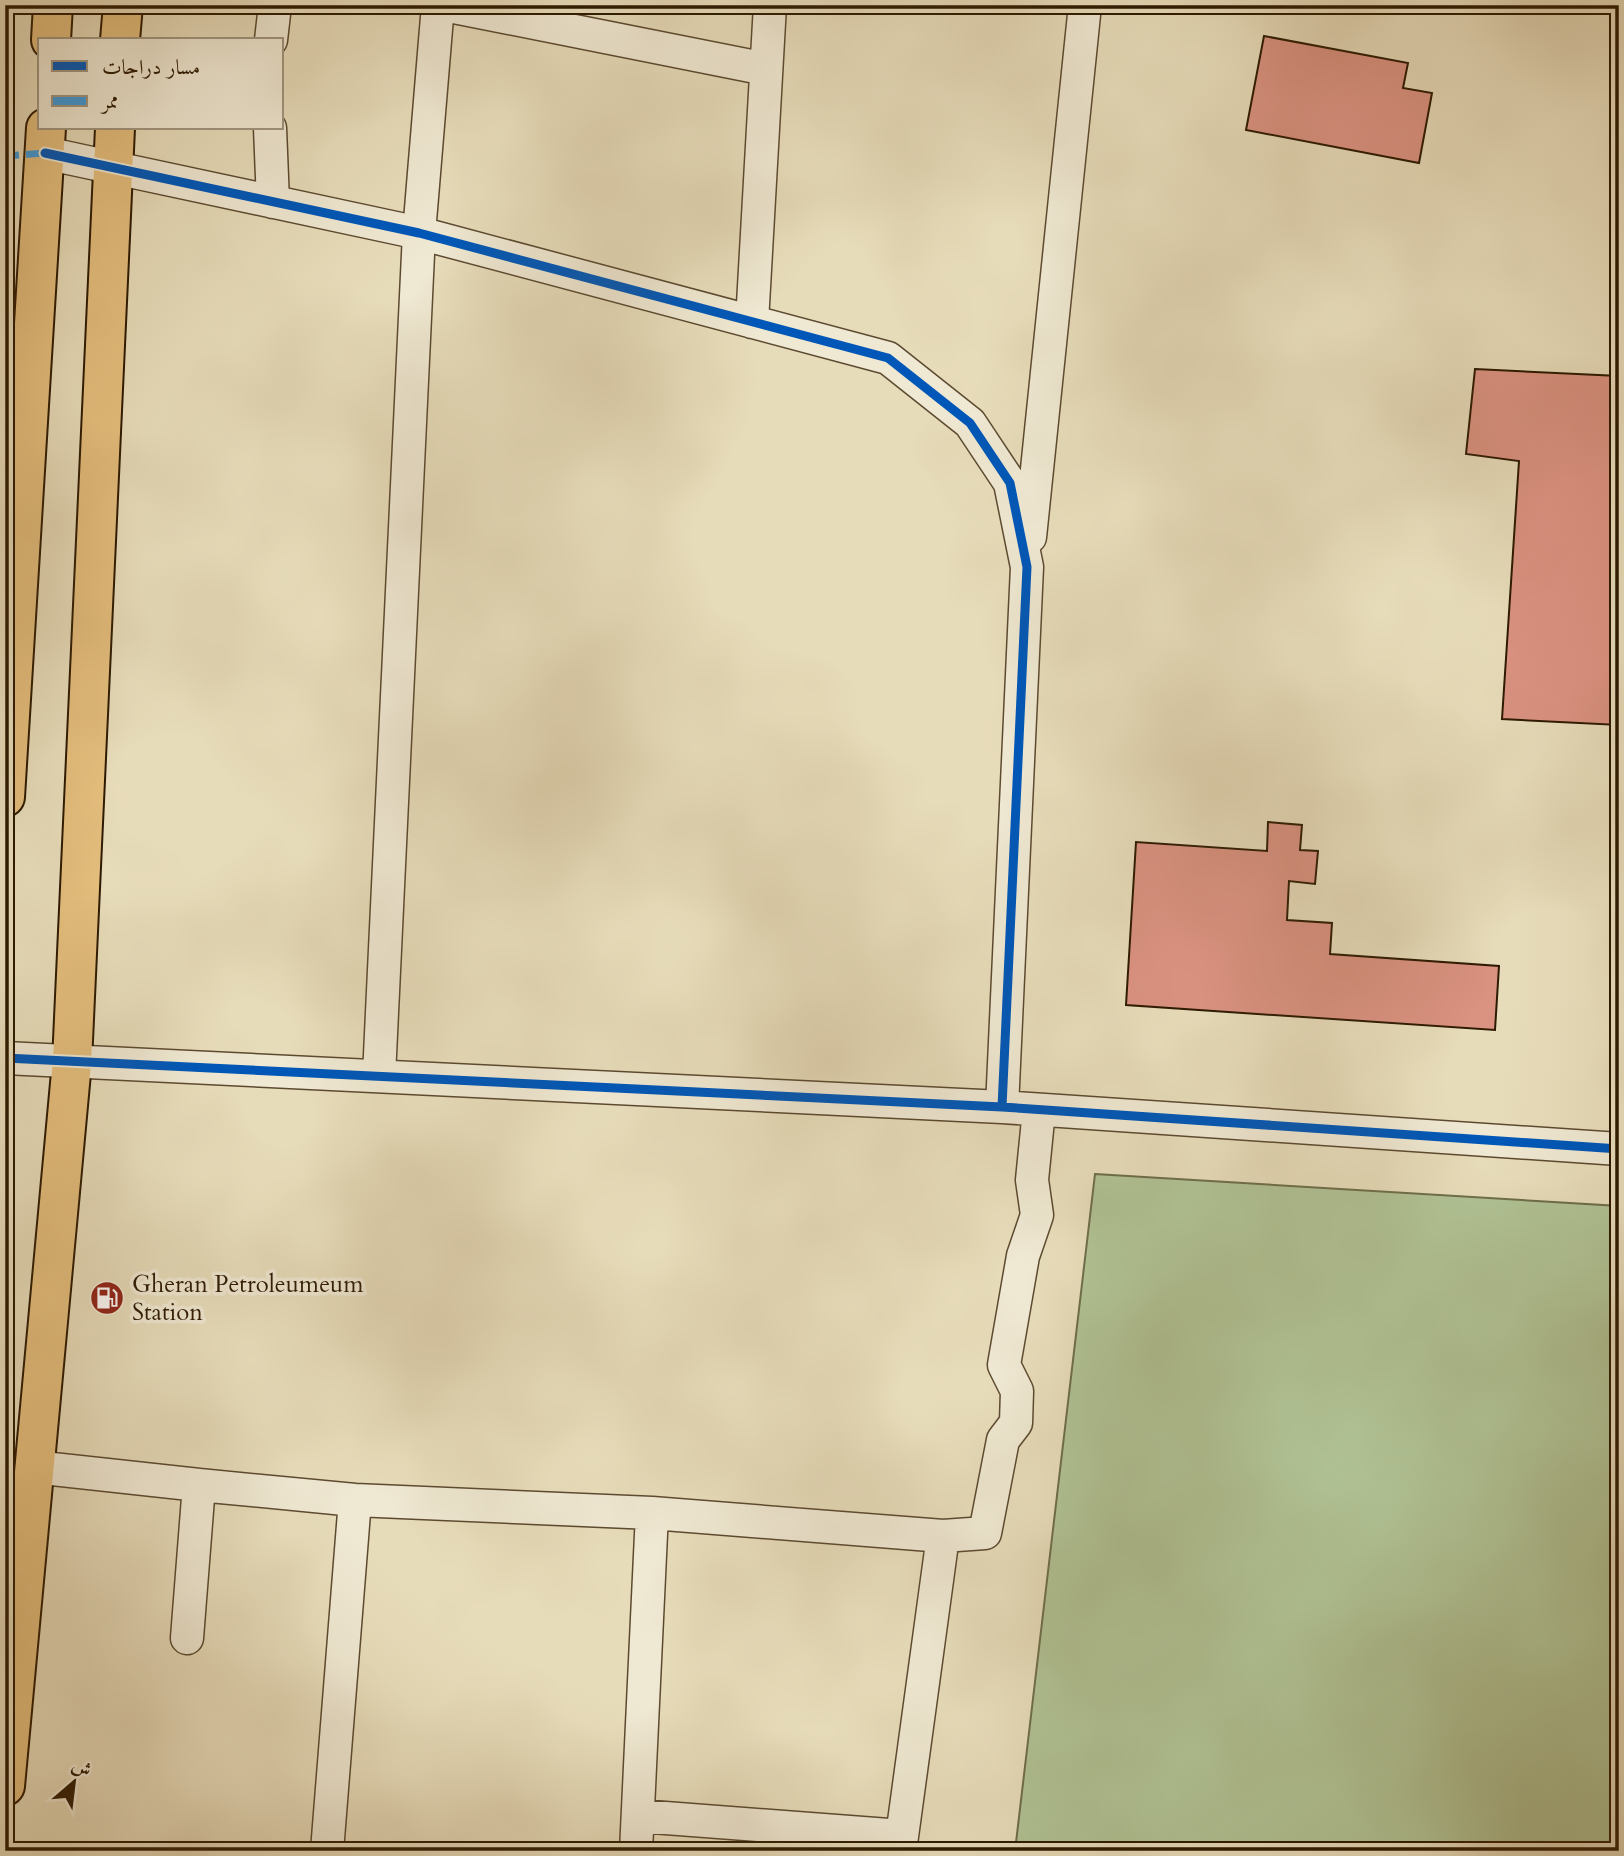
<svg xmlns="http://www.w3.org/2000/svg" width="1624" height="1856" viewBox="0 0 1624 1856" font-family="Cardo,Amiri,serif">
<style>
.green{fill:#b0c294;stroke:#6e6e4b;stroke-width:2}
.building{fill:#da9281;stroke:#2d1a02;stroke-width:2}
.lines{fill:none;stroke-linecap:round;stroke-linejoin:round}
.street-casing{stroke:#5c4a30;stroke-width:35}
.primary-casing{stroke:#2d1a02;stroke-width:42}
.street{stroke:#efe8d2;stroke-width:32}
.primary{stroke:#e4be7d;stroke-width:38}
.quiet{stroke:#3d9bdd;stroke-width:7;stroke-dasharray:14 7;stroke-linecap:butt}
.cycleway-casing{stroke:#efe8d2;stroke-width:13}
.cycleway{stroke:#0057b8;stroke-width:9}
.labels{text-anchor:middle;stroke-width:7;stroke-linejoin:round;paint-order:stroke}
.poi-label{font-size:24px;fill:#2d1a02;stroke:#efe8d2;text-anchor:start}
</style>
<rect width="100%" height="100%" fill="#e7dcba"/>
<filter id="stains"><feTurbulence type="fractalNoise" baseFrequency=".00286" numOctaves="4"/><feColorMatrix values="0 0 0 0 .2 0 0 0 0 .09 0 0 0 0 .02 0 0 0 .5 -.17"/></filter>
<radialGradient id="worn" r=".72"><stop offset=".6" stop-color="#630" stop-opacity="0"/><stop offset="1" stop-color="#630" stop-opacity=".3"/></radialGradient>
<!-- green -->
<path class="green" d="M1095,1174l524,32v645h-604z"/>
<!-- building -->
<path class="building" d="M1264,36l144,27 -5,25 29,5 -13,70 -173,-33z
M1475,369l144,7v349l-117,-6 17,-258 -53,-7z
M1268,822l34,3 -2,25 18,1 -3,33 -26,-3 -2,39 45,3 -2,31 169,12 -4,64 -369,-25 10,-163 131,9z"/>
<g class="lines">
<!-- street casing -->
<g class="street-casing">
<path id="street" d="M444,5l322,64
M271,40l4,-35
M270,128l3,74
M45,153l374,80 469,125 82,65 40,60 17,84 -25,540
M752,322l18,-317
M1030,537l55,-532
M5,1058l997,49 617,42
M379,1076l40,-843 19,-228
M34,1467l165,18
M187,1638l12,-153 156,15 297,13 291,23 42,-3 18,-93 13,-17 1,-32 -13,-26 19,-109 14,-41 -5,-35 7,-70
M639,1816l263,20
M327,1851l28,-351
M636,1851l16,-338
M900,1851l43,-315"/>
</g>
<!-- primary casing -->
<g class="primary-casing">
<path id="primary" d="M51,40l2,-35
M120,40l3,-35
M5,797l41,-669
M5,1786l67,-724 43,-934"/>
</g>
<!-- street -->
<use href="#street" class="street"/>
<!-- primary -->
<use href="#primary" class="primary"/>
<!-- quiet -->
<path class="quiet" d="M5,156l40,-3"/>
<!-- cycleway casing -->
<g class="cycleway-casing">
<path id="cycleway" d="M45,153l374,80 469,125 82,65 40,60 17,84 -25,540
M5,1058l997,49 617,42"/>
</g>
<!-- cycleway -->
<use href="#cycleway" class="cycleway"/>
</g>
<!-- icons -->
<defs>
<g id="fuel-disc" transform="scale(1.75)"><circle r="9.5" fill="#8f2418" stroke="#efe8d2"/><path d="M-5.5-6h7V0h2V4h1.3V-2.5L3-4.5l.8-.8L6-3V5H2.5V1h-1V6h-7ZM-4.2-4.7v3.2H.2V-4.7Z" fill="#fff"/></g>
</defs>
<g fill-rule="evenodd">
<use href="#fuel-disc" x="107" y="1298"/>
</g>
<g class="labels">
<!-- poi labels -->
<g class="poi-label">
<text x="132" y="1292">Gheran Petroleumeum<tspan x="132" dy="28">Station</tspan></text>
</g>
</g>
<!-- margin -->
<rect width="1624" height="1856" fill="none" stroke="#e7dcba" stroke-width="28"/>
<rect x="7" y="7" width="1610" height="1842" fill="none" stroke="#2d1a02" stroke-width="3.5"/>
<rect x="14" y="14" width="1596" height="1828" fill="none" stroke="#2d1a02" stroke-width="2"/>
<!-- legend -->
<rect x="38" y="38" width="245" height="91" fill="#efe8d2" stroke="#a1967f" stroke-width="2"/>
<rect x="52" y="61" width="35" height="10" fill="#0057b8" stroke="#a1967f" stroke-width="2"/>
<text x="102" y="74" font-size="21" fill="#2d1a02">مسار دراجات</text>
<rect x="52" y="96" width="35" height="10" fill="#3d9bdd" stroke="#a1967f" stroke-width="2"/>
<text x="102" y="108" font-size="21" fill="#2d1a02">ممر</text>
<!-- north arrow -->
<g transform="translate(74 1782) rotate(28)" stroke="#efe8d2" stroke-width="5" paint-order="stroke">
<path d="M0-5L12 26L0 18L-12 26Z" fill="#2d1a02"/>
<text y="-10" font-size="19" font-weight="bold" text-anchor="middle" fill="#2d1a02">ش</text>
</g>
<rect width="100%" height="100%" filter="url(#stains)"/>
<rect width="100%" height="100%" fill="url(#worn)"/>
</svg>
